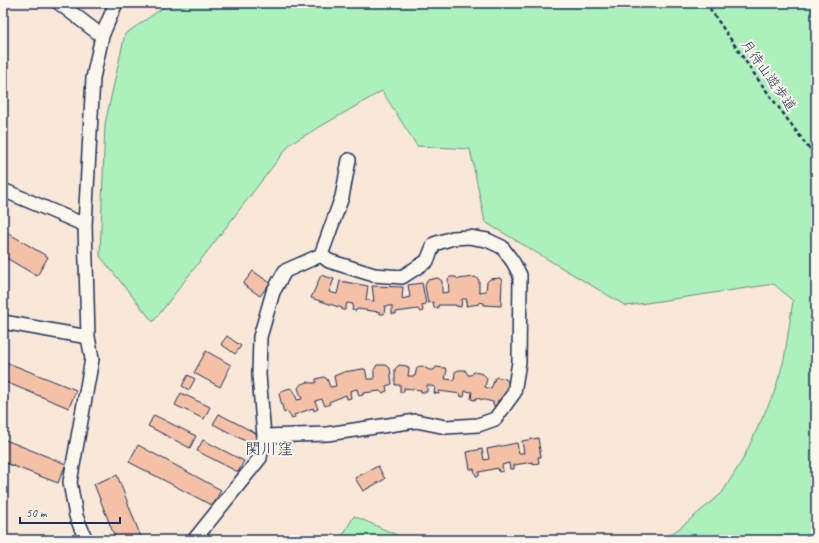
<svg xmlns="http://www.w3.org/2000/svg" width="819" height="543" viewBox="0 0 819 543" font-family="Caveat,'Klee One',sans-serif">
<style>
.green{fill:#acf0bb;stroke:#64908c}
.building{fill:#f5c1a6;stroke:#1b2f5e}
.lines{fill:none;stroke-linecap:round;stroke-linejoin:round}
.street-casing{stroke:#1b2f5e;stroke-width:16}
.path{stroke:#1b2f5e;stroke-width:2.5;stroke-dasharray:4 3;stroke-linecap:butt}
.street{stroke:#fbf7ec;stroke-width:13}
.labels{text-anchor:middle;stroke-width:4;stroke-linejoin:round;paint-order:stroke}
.street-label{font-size:14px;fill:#1b2f5e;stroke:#fbf7ec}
.quarter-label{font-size:16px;fill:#1b2f5e;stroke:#fbf7ec}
</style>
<rect width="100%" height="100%" fill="#f9e7d7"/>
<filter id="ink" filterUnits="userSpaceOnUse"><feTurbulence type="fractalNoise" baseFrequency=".025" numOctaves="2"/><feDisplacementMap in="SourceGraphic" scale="8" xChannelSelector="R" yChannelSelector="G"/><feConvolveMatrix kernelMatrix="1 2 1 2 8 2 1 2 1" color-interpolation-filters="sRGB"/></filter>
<g filter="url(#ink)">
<!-- green -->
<path class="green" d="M170,3h646v537h-155l19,-12 42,-35 21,-34 31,-66 10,-33 9,-59 -19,-17 -148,22 -141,-84 -15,-73 -53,-3 -35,-55 -92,53 -137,178 -53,-66 5,-132 20,-90z
M354,516l54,24h-68z"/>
<!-- building -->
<path class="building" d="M3,230l45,27 -11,19 -34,-20z
M253,271l17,12 -10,13 -17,-12z
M321,275l13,4 -5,13 8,2 3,-13 28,5 -2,14 8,1 -2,-15 31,1 -1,12 8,-2 -2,-12 14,-2 4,21 -4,1 1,6 -3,1 -2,-3 -22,3v2h-4v-8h-7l-1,8h-4v-2l-23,-3 -1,2 -4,-1 1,-6 -6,-1 -2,7h-3v-2l-31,-10z
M450,277h6l2,2 17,-2 4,3v12l7,-1 1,-9 3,-3 10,-1 2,3 -1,25 -17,-1v-2l-5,-1v2l-13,2 1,-7h-5l-1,8 -5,-1v-1h-18v3h-4l-1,-6 -5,1 -3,-17 2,-6 11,-2 4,3v12l7,-1 -1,-13z
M227,336l14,10 -6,8 -14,-10z
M206,351l25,14 -11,22 -26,-14z
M3,361l73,29 -7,18 -66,-27z
M377,365h9l4,3 2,16 -6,2 1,5 -5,2 -2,-2 -17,2v2l-4,1 -2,-7 -7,2 1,7 -4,1 -1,-4 -17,7 1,2 -5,2 -3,-7 -7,2 3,8 -4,2 -1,-3 -19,7 1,2 -3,2 -5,-8 -3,2 -5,-19 2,-3 9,-3 4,3 3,9 5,-1 -4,-11 3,-4 7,-2 3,1h5v-4l8,-2 3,2 3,8 6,-1 -2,-10 10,-4 18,-3h3l1,3 1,7h7v-9z
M399,365l8,1 2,3 -1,7h7l2,-9 5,-1 7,4h5l2,-3 9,1 2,2 -2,9 9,1 1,-8 3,-2h7l3,5h3l3,-3 9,2 4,4 -2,9 6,2 4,-11 2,-1 9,2 3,5 -5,17 -6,-1 -1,6 -4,-1v-3l-17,-4 -1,2 -4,-1 1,-7 -7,-1 -1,6 -4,-1 1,-2 -22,-3v3l-5,-1 1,-6 -8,-2v7h-6v-2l-17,-2v4h-4v-7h-5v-16z
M188,375l7,4 -6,11 -7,-4z
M181,393l29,14 -6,12 -29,-14z
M219,414l40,21 -6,10 -40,-21z
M154,415l42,21 -6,12 -42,-22z
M538,438l3,19h-3l1,6 -6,1v-2l-19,3v4h-4l-1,-6 -7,2 1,6 -4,1 -1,-4 -19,4v4h-3l-2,-7h-4l-3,-17 15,-3 2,11 5,-1 -2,-10 30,-6 2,10h5l-2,-12z
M3,439l63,25 -8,19 -55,-21z
M203,440l41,21 -6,11 -41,-21z
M138,445l83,45 -8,16 -84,-44z
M378,466l7,13 -22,12 -8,-13z
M117,475l25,65h-26l-22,-56z"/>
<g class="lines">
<!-- street casing -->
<g class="street-casing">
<path id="street" d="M59,3l43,33
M3,190l82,35
M3,322l85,15
M264,436l63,-2 89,-13 30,6 32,-2 17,-6 19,-26 5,-31 1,-87 -7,-13 -11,-15 -15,-7 -18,-3 -16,1 -19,6 -7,17 -25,16 -28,-2 -45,-14 -8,-6
M86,540l-10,-24 -6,-34 22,-123 -4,-22 -3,-112 8,-147 9,-42 14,-33
M194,540l66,-82 4,-22 -5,-61 1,-38 13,-45 12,-21 36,-16 21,-58 7,-37"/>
</g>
<!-- path -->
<path class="path" d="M706,3l51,75 59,80"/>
<!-- street -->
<use href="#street" class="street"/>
</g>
</g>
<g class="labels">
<!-- street labels -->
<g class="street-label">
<text transform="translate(769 75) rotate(55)" y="5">月待山遊歩道</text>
</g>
<!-- quarter labels -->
<g class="quarter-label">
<text x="269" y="454">関川窪</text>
</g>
</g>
<!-- margin -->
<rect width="819" height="543" fill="none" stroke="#fbf7ec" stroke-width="16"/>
<rect x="8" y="8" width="803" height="527" fill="none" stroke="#1b2f5e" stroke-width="1.5" filter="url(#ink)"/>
<!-- scale -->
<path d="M20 517v6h100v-6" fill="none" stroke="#1b2f5e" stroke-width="2"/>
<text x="26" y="517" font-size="12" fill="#1b2f5e" stroke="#fbf7ec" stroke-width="3" paint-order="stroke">50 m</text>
</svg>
